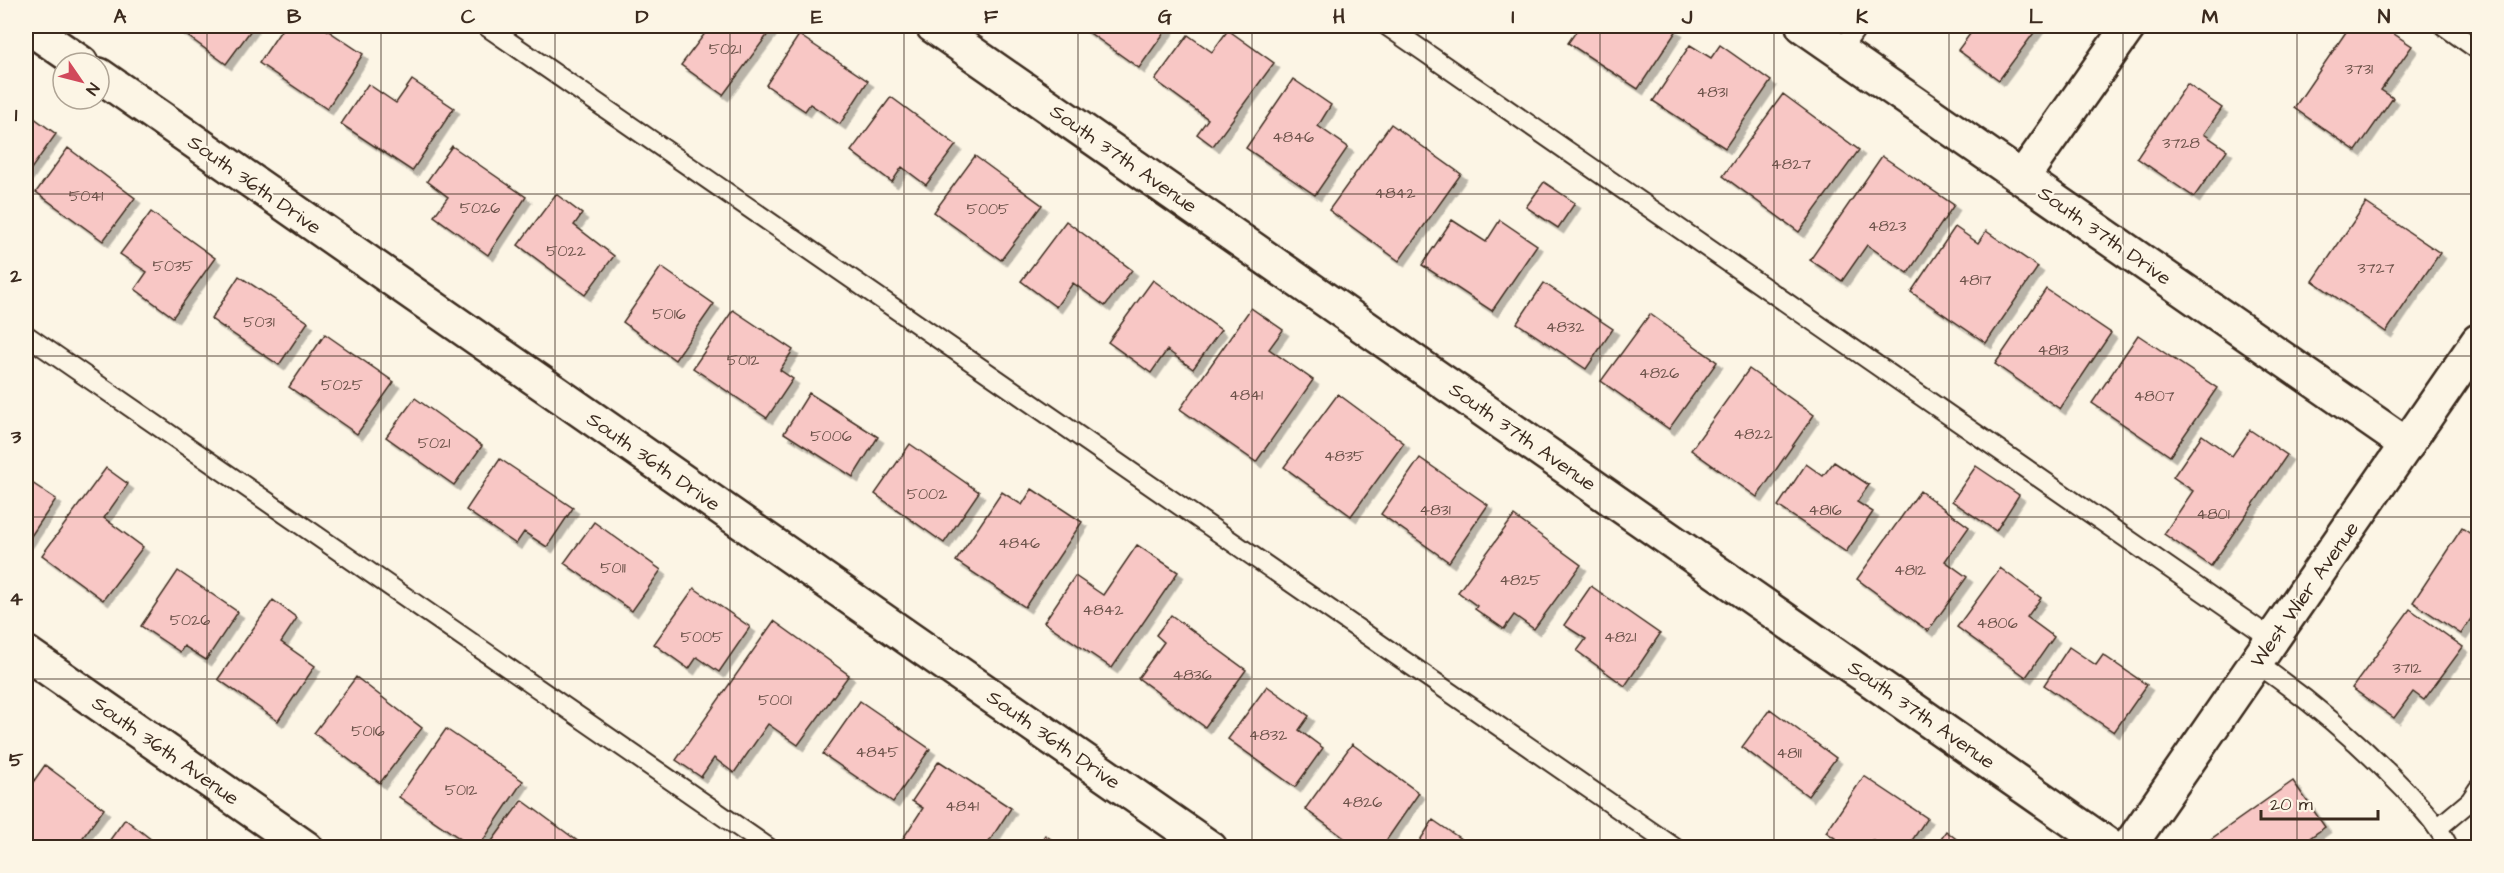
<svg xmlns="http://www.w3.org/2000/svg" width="2504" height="873" viewBox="0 0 2504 873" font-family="'Architects Daughter',sans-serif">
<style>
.building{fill:#f8c7c5;stroke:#3b2a1e;stroke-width:1.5;filter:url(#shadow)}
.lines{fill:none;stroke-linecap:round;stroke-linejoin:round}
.lane-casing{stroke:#3b2a1e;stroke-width:22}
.street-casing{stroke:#3b2a1e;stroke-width:38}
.secondary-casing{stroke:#3b2a1e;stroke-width:38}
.lane{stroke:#fcf5e5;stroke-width:18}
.street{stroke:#fcf5e5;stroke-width:33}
.secondary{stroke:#fcf5e5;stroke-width:33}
.grid{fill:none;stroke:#3b2a1e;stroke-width:1.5;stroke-opacity:0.55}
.labels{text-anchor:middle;stroke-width:4.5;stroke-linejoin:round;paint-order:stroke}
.number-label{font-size:16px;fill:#6a5148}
.street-label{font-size:20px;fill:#3b2a1e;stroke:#fcf5e5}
.neatline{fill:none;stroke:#3b2a1e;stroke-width:2}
.grid-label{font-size:20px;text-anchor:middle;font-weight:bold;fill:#3b2a1e}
</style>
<defs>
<filter id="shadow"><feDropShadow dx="5.5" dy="5.5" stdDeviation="0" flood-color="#0004"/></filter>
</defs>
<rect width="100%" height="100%" fill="#fcf5e5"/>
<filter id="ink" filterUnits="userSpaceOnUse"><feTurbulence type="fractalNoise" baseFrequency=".0167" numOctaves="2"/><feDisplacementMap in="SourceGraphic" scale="12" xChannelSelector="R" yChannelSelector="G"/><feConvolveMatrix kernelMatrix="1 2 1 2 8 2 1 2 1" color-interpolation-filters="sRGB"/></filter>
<g filter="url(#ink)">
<!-- building -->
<path class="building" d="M174,26h80l-28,38z
M284,26h37l42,28 -36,55 -68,-46z
M697,26h77l-51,69 -42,-30 25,-33z
M1080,26h89l-30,42z
M1580,26h89l8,4 -39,59 -70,-46z
M1976,26h63l-40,54 -41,-30z
M2350,26h32l30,20 -31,44 12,8 -37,53 -62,-43z
M1228,30l46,33 -61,83 -16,-12 11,-15 -53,-39 33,-45 24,17z
M799,35l69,46 -28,43 -30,-20 -5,7 -39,-26z
M1690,45l21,13 9,-13 51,36 -46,67 -72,-47z
M1293,79l38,26 -13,21 30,21 -33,48 -69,-47z
M412,80l42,28 -42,63 -71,-47 27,-40 28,19z
M2187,84l35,24 -18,26 23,16 -33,47 -57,-39z
M1783,94l76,56 -60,82 -76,-56z
M891,97l65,48 -30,40 -24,-18 -10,15 -41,-31z
M26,112l30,22 -30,42z
M1391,124l70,50 -62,87 -70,-51z
M452,146l74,51 -38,58 -54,-39 14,-19 -21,-16z
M68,148l67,50 -32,43 -67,-49z
M975,156l67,49 -41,55 -67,-48z
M1882,156l72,49 -46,68 -41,-28 -25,36 -32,-21z
M1544,182l31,21 -17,25 -32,-21z
M556,194l26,20 -8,11 40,31 -29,39 -67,-50z
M2366,203l74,50 -54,79 -73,-51z
M151,212l64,46 -42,59 -38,-28 12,-17 -27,-18z
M1452,220l34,22 14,-22 37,25 -45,66 -70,-46z
M1066,221l66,49 -27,36 -32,-23 -17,24 -35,-26z
M1955,227l23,16 8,-12 52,36 -52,76 -75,-51z
M661,267l53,37 -39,56 -52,-38z
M239,276l69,46 -29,43 -68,-46z
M1153,280l68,50 -28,39 -26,-19 -16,23 -43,-31z
M1544,283l69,46 -27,40 -69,-46z
M2046,289l65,44 -51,76 -65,-45z
M1251,308l32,22 -14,19 44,31 -57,82 -76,-53z
M733,310l60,40 -13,20 13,9 -26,39 -74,-50z
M1650,314l67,48 -48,67 -68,-48z
M325,334l69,48 -37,52 -68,-47z
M2138,335l79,53 -47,68 -78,-53z
M1749,369l65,46 -57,82 -66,-47z
M809,393l69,44 -25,40 -69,-44z
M1338,394l66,49 -53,73 -67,-49z
M415,398l67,48 -28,39 -68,-48z
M2250,430l37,25 -76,111 -47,-32 29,-43 -20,-14 29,-42 30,21z
M910,444l69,48 -35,51 -69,-49z
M1420,458l68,47 -39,57 -68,-48z
M500,459l73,49 -26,39 -23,-15 -8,12 -50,-34z
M1834,462l35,23 -12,17 16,10 -27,40 -68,-46 28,-42 17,12z
M1976,466l43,29 -23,36 -44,-30z
M106,468l22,16 -24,34 39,29 -40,53 -61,-45z
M26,479l30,20 -29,43 -1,-1z
M1032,489l50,33 -57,85 -69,-46 46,-69 20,13z
M1920,491l49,36 -24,34 22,16 -39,54 -71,-52z
M1514,516l67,49 -47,64 -20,-14 -10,14 -29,-20 2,-3 -19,-14z
M594,522l67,48 -29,41 -68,-48z
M2462,528l16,11v69l-17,26 -48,-32z
M1137,545l41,27 -66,96 -68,-46 31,-46 28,19z
M2000,568l41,30 -14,19 27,20 -28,40 -69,-50z
M178,571l60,41 -32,48 -22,-14 -4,6 -39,-26z
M1591,586l69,48 -35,52 -48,-35 9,-12 -22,-14z
M694,588l56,39 -31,45 -22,-15 -8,12 -35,-25z
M273,600l24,18 -16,24 34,24 -37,55 -60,-42z
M2410,609l53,38 -39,53 -11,-8 -19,26 -42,-30z
M1171,615l75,55 -41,57 -67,-49 26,-36 -8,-7z
M774,621l75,54 -51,70 -30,-21 -34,49 -20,-15 -13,19 -25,-17z
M2069,647l27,18 7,-10 44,30 -33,47 -70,-47z
M356,677l66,51 -42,55 -66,-50z
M1267,686l42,30 -10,14 24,18 -28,39 -67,-48z
M860,701l70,48 -37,53 -70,-48z
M1770,709l66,49 -28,38 -66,-49z
M446,729l77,52 -45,67h-4l-75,-51z
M1352,744l67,49 -38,55h-23l-53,-39z
M939,761l72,47 -26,40 -87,-2 25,-38 -11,-7z
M45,765l59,44 -29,39h-43l-6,-5v-51z
M1864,776l63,42 -20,30h-23l-12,-8 -5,8h-17l-24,-16z
M2293,781l32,46 -18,13 5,8h-95l-6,-9z
M522,800l65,48h-100z
M125,819l37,29h-58z
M1433,820l41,28h-59z
M1946,831l22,17h-34z
M1045,835l19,13h-28z"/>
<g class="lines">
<!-- lane casing -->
<g class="lane-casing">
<path id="lane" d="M486,26l1189,822
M1387,26l885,613
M2444,26l34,24
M1840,51l18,-25
M26,335l743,513
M2256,663c54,37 103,79 148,126 18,20 33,34 45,59
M2439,827l31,-26 8,-12"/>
</g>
<!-- street casing -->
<g class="street-casing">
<path id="street" d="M27,26l54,37
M933,26l1179,822
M1803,26l604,419
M99,75l1111,773
M2022,178l107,-152
M26,653l280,195"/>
</g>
<!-- secondary casing -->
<g class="secondary-casing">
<path id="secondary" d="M2128,848l350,-507"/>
</g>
<!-- lane -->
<use href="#lane" class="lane"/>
<!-- street -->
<use href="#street" class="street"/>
<!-- secondary -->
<use href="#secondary" class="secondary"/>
</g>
</g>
<!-- grid -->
<path class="grid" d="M207,26v822M381,26v822M555,26v822M730,26v822M904,26v822M1078,26v822M1252,26v822M1426,26v822M1600,26v822M1774,26v822M1949,26v822M2123,26v822M2297,26v822M26,194h2452M26,356h2452M26,517h2452M26,679h2452"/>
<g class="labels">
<!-- number labels -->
<g class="number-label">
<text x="725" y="54">5021</text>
<text x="2359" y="74">3731</text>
<text x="1712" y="97">4831</text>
<text x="1293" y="142">4846</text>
<text x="2181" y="148">3728</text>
<text x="1791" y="169">4827</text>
<text x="1395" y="198">4842</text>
<text x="86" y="201">5041</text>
<text x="480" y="213">5026</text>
<text x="988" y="214">5005</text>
<text x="1887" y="231">4823</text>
<text x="566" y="256">5022</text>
<text x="173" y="271">5035</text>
<text x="2376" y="273">3727</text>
<text x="1975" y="285">4817</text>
<text x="669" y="319">5016</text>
<text x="259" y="327">5031</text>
<text x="1565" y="332">4832</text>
<text x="2053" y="355">4813</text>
<text x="743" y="365">5012</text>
<text x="1659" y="378">4826</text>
<text x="342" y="390">5025</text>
<text x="1246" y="400">4841</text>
<text x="2154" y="401">4807</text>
<text x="1753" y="439">4822</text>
<text x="831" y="441">5006</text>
<text x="434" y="448">5021</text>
<text x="1344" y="461">4835</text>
<text x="927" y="499">5002</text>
<text x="1435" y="515">4831</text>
<text x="1825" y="515">4816</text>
<text x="2213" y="519">4801</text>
<text x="1019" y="548">4846</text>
<text x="613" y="573">5011</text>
<text x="1910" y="575">4812</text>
<text x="1520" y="585">4825</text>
<text x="1103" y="615">4842</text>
<text x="190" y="625">5026</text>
<text x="1997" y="628">4806</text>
<text x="702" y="642">5005</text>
<text x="1620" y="642">4821</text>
<text x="2407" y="673">3712</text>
<text x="1192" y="680">4836</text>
<text x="775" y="705">5001</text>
<text x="368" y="736">5016</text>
<text x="1268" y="740">4832</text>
<text x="877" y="757">4845</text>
<text x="1789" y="758">4811</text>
<text x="461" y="795">5012</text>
<text x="1362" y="807">4826</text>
<text x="962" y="811">4841</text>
</g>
<!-- street labels -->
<g class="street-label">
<text transform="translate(1124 158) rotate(35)" y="7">South 37th Avenue</text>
<text transform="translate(255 184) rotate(35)" y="7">South 36th Drive</text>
<text transform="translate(2105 235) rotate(35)" y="7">South 37th Drive</text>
<text transform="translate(1523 436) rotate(35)" y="7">South 37th Avenue</text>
<text transform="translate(654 461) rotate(35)" y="7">South 36th Drive</text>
<text transform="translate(2304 594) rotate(-55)" y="7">West Wier Avenue</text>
<text transform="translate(1922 714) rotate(35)" y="7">South 37th Avenue</text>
<text transform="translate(1054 739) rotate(35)" y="7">South 36th Drive</text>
<text transform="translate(166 750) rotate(35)" y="7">South 36th Avenue</text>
</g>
</g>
<!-- margin -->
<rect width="2504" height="873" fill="none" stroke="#fcf5e5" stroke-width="66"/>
<!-- north arrow -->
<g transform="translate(81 81) rotate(125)"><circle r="28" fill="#fcf5e5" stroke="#afa495" stroke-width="1.5"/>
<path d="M0-4.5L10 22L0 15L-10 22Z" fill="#d1495b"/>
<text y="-9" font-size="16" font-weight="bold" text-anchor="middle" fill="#3b2a1e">N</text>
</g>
<!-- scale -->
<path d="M2261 810v9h117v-9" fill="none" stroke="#3b2a1e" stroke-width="3"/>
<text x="2270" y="810" font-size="18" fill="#3b2a1e" stroke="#fcf5e5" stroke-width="4.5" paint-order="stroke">20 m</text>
<rect x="33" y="33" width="2438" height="807" class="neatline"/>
<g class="grid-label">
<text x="120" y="23">A</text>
<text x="294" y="23">B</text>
<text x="468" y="23">C</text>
<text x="642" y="23">D</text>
<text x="817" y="23">E</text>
<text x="991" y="23">F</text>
<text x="1165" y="23">G</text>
<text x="1339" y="23">H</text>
<text x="1513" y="23">I</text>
<text x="1687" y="23">J</text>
<text x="1862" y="23">K</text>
<text x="2036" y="23">L</text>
<text x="2210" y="23">M</text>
<text x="2384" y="23">N</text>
<text x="16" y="121">1</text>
<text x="16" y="282">2</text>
<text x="16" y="443">3</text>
<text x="16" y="605">4</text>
<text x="16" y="766">5</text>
</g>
</svg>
